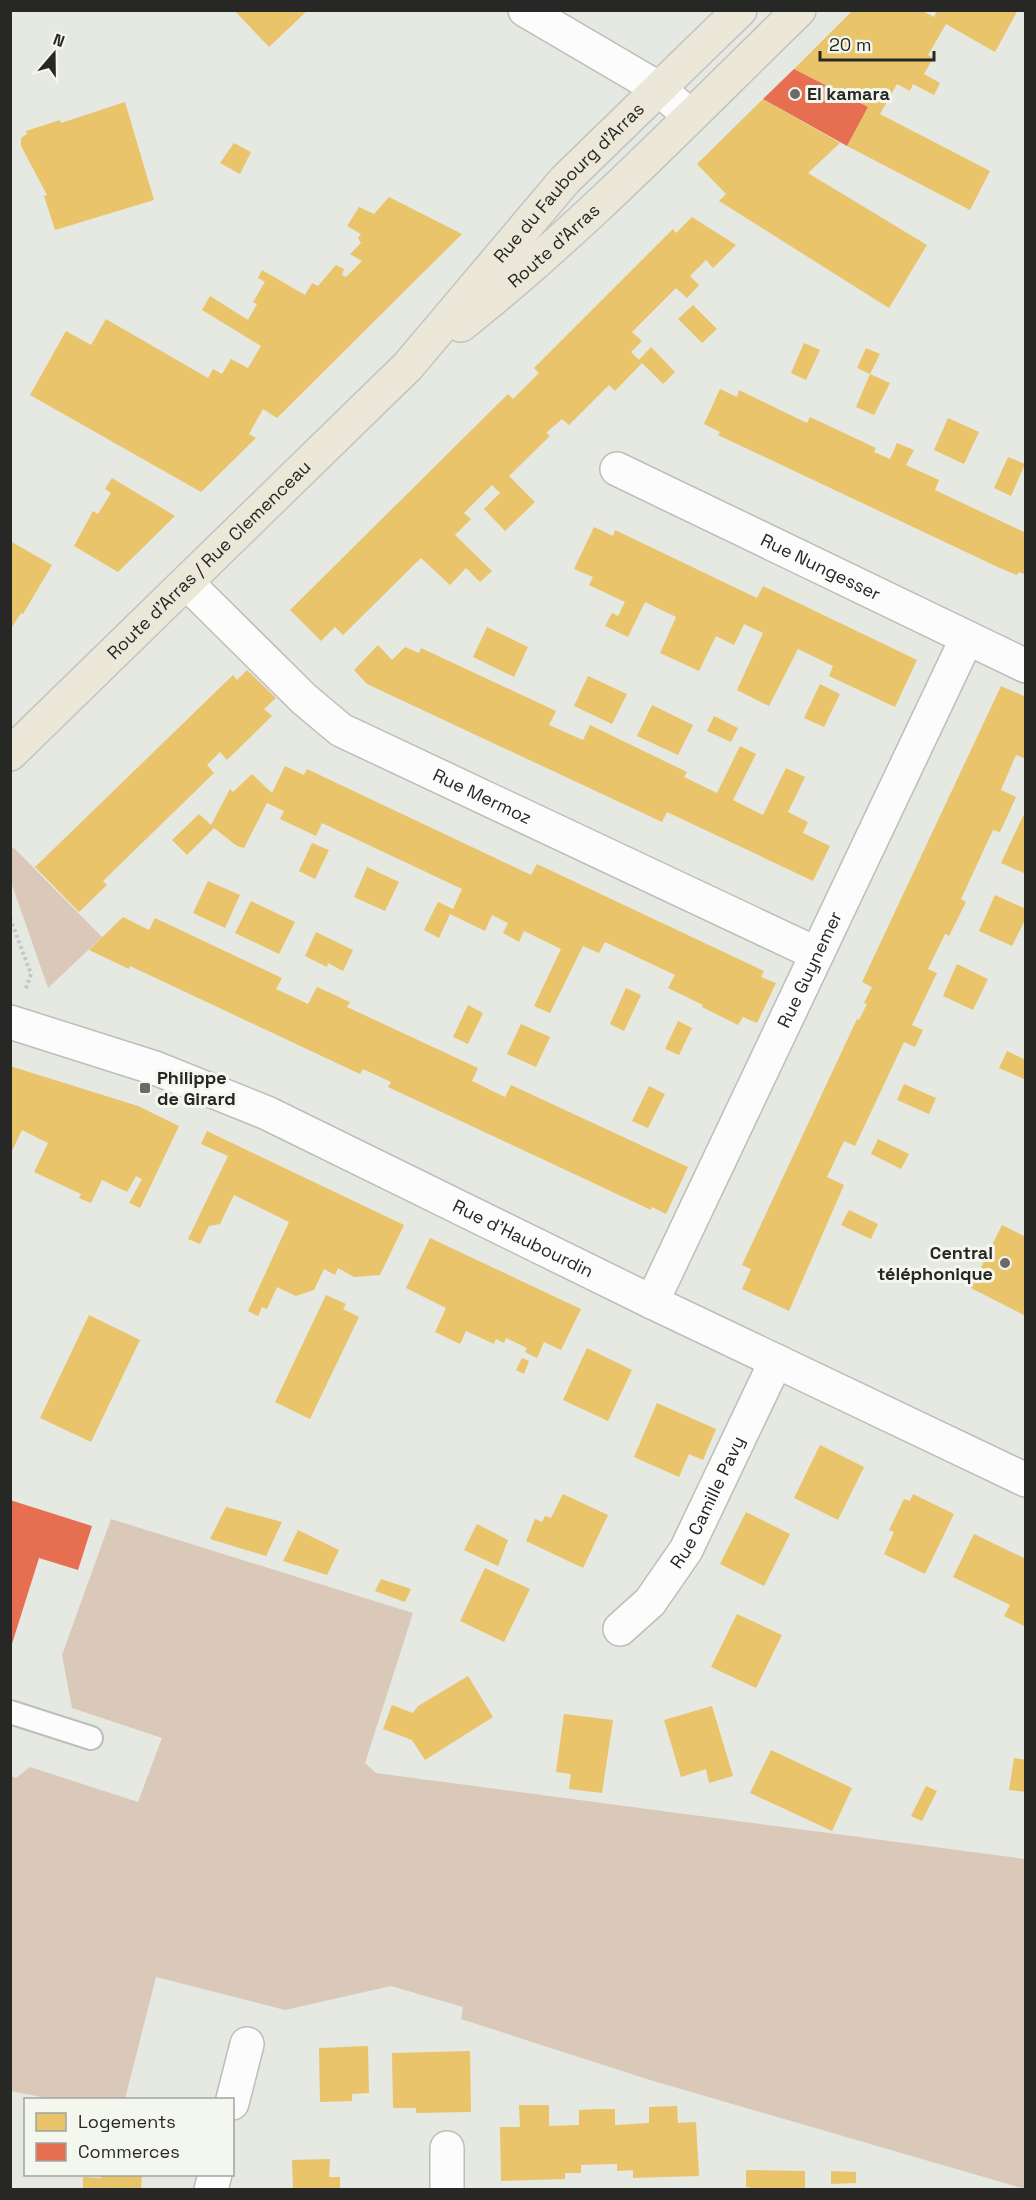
<svg xmlns="http://www.w3.org/2000/svg" width="1036" height="2200" viewBox="0 0 1036 2200" font-family="'Space Grotesk',sans-serif">
<style>
.green{fill:#dac9b9}
.homes{fill:#e9c46a}
.shops{fill:#e76f51}
.lines{fill:none;stroke-linecap:round;stroke-linejoin:round}
.service-casing{stroke:#bcbeb9;stroke-width:26}
.minor-casing{stroke:#bcbeb9;stroke-width:36}
.secondary-casing{stroke:#bcbeb9;stroke-width:36}
.primary-casing{stroke:#c3c4c1;stroke-width:36}
.path{stroke:#c5c7c4;stroke-width:4;stroke-dasharray:3 3;stroke-linecap:butt}
.service{stroke:#fbfcfb;stroke-width:22}
.minor{stroke:#fbfcfb;stroke-width:33}
.secondary{stroke:#fbfcfb;stroke-width:33}
.primary{stroke:#ebe8da;stroke-width:33}
.poi-dot{fill:#6a6b67;stroke:#f4f7ed;stroke-width:2}
.labels{text-anchor:middle;stroke-width:6;stroke-linejoin:round;paint-order:stroke}
.poi-label{font-size:18px;font-weight:bold;fill:#272825;stroke:#f4f7ed;text-anchor:start}
.street-label{font-size:18px;fill:#272825;stroke:#f4f7ed}
</style>
<rect width="100%" height="100%" fill="#e6e8e2"/>
<!-- green -->
<path class="green" d="M13,847l89,90 -54,51 -37,-106 -1,-32z
M111,1519l302,94 -48,150 11,10 649,86v330l-375,-109 -189,-61 2,-12 -72,-21 -106,24 -129,-33 -31,122h-74l-40,-8v-315l5,2 14,-11 108,35 24,-64 -90,-30 -10,-53z"/>
<!-- homes -->
<path class="homes" d="M234,10h74l-39,37z
M853,10h68l13,7 3,-7h81l-23,42 -49,-28 -18,31 5,3 -9,16 16,9 -6,12 -21,-11 -3,7 -13,-7 -17,30 110,57 -20,39 -123,-64 21,-39 -74,-38z
M763,99l77,44 -32,30 119,72 -38,63 -170,-107 7,-7 -29,-30z
M125,102l29,98 -99,30 -11,-34 3,-1 -26,-49v-8l6,-4 -1,-3 34,-11 1,3z
M234,143l17,9 -11,22 -20,-11z
M389,197l73,37 -185,184 -14,-9 -14,25 7,4 -55,54 -171,-97 36,-64 25,14 15,-26 102,59 5,-9 9,5 9,-15 17,9 13,-22 -59,-36 8,-14 38,24 9,-16 -4,-2 12,-20 -7,-4 4,-8 43,25 7,-12 6,3 18,-21 8,4 -2,6 4,2 16,-16 -12,-7 11,-11 -3,-5 3,-4 -14,-8 12,-19 15,7z
M692,217l44,28 -23,23 -7,-8 -16,16 9,9 -12,13 -11,-10 -44,44 10,9 -11,11 8,8 12,-13 24,25 -12,12 -21,-21 -27,28 -6,-6 -40,40 -7,-6 -16,14 4,3 -41,40 26,26 -30,29 -21,-22 16,-16 -8,-8 -28,28 7,6 -16,16 37,36 -12,11 -14,-14 -16,17 -29,-27 -78,77 -8,-8 -14,14 -31,-31 218,-216 5,5 26,-26 -5,-5 139,-139 3,4z
M693,305l24,24 -15,14 -24,-24z
M804,343l16,7 -14,30 -15,-7z
M866,348l14,6 -10,20 -13,-6z
M870,374l20,9 -16,32 -18,-8z
M720,389l17,8 2,-7 68,33 3,-6 66,31 -2,4 16,7 7,-16 17,7 -8,15 33,15 -4,10 91,43v42l-7,-3 -2,3 -15,-6 -284,-134 2,-3 -16,-8z
M948,418l31,14 -15,32 -30,-14z
M1008,457l17,7 -14,32 -17,-8z
M112,478l63,38 -57,56 -44,-26 19,-35 5,3 13,-21 -6,-4z
M594,527l19,9 2,-6 142,68 6,-12 154,74 -22,47 -66,-31 4,-10 -35,-17 -29,57 -32,-16 26,-57 -19,-9 -10,21 -18,-9 -17,35 -39,-18 16,-36 -31,-15 -17,35 -23,-11 7,-13 6,3 7,-14 -36,-17 4,-8 -19,-8z
M10,541l42,24 -29,49 -2,-1 -11,17z
M487,627l41,20 -14,30 -41,-20z
M378,645l14,15 13,-13 14,6 2,-5 135,63 -7,14 34,15 7,-15 97,47 -3,5 33,16 23,-47 16,8 -23,46 30,15 23,-47 19,9 -17,35 20,10 -5,11 27,13 -17,35 -146,-69 -5,10 -295,-138 -13,-14z
M247,670l29,28 -12,11 8,7 -45,44 -7,-8 -13,13 7,8 -111,108 4,4 -28,27 -44,-45 198,-192 4,5z
M588,676l39,18 -15,30 -38,-18z
M820,684l20,10 -16,33 -20,-9z
M1001,686l25,11v62l-10,-4 -15,35 15,7 -16,35 -7,-2 -32,69 5,3 -17,34 -4,-2 -17,35 9,4 -25,52 11,5 -8,17 -11,-5 -49,104 -11,-5 -17,36 17,8 -55,126 -47,-22 9,-20 -9,-4 115,-246 2,1 8,-16 -3,-1 8,-16 -10,-5z
M652,705l41,20 -15,30 -41,-19z
M714,716l24,12 -7,14 -24,-11z
M285,766l19,9 3,-6 224,106 6,-11 227,107 -3,6 15,6 -19,40 -14,-6 -5,8 -36,-18 1,-2 -35,-17 7,-13 -70,-33 -6,11 -16,-7 -33,67 -16,-7 27,-57 -37,-18 -5,11 -16,-9 5,-10 -16,-8 -7,16 -35,-17 -11,24 -15,-8 14,-28 15,7 9,-20 -140,-66 -6,13 -36,-17 4,-8 -17,-8 -23,45 -7,-2 -23,-18 -27,27 -15,-15 27,-26 12,11 19,-36 3,3 19,-18 20,19z
M1023,816l3,1v57l-25,-11z
M312,843l17,7 -14,29 -16,-8z
M367,867l32,15 -14,29 -31,-14z
M208,881l32,14 -15,33 -32,-15z
M995,895l31,14v9l-14,28 -33,-15z
M251,901l44,21 -16,32 -44,-21z
M123,917l26,13 6,-12 127,60 -6,11 32,15 9,-17 33,15 -3,5 131,61 -6,13 33,16 6,-12 177,82 -22,47 -14,-7 -1,3 -263,-123 3,-5 -28,-13 -3,5 -230,-108 -1,3 -40,-19z
M316,932l37,18 -10,21 -15,-8 -1,4 -22,-11z
M957,964l31,15 -15,31 -30,-14z
M626,988l15,7 -17,36 -14,-7z
M468,1005l15,8 -15,31 -15,-7z
M678,1021l14,7 -13,27 -14,-6z
M521,1024l29,13 -14,30 -29,-13z
M1007,1051l19,9v20l-27,-12z
M10,1066l128,40 41,20 -39,82 -11,-5 13,-24 -6,-3 -9,16 -25,-12 -11,23 -12,-5 2,-4 -47,-22 14,-29 -26,-13 -12,25z
M904,1084l32,14 -7,16 -32,-14z
M649,1086l16,8 -17,34 -16,-7z
M207,1131l197,94 -24,50 -26,2 -16,-9 -3,7 -11,-6 -10,21 -18,6 -19,-9 -10,22 -5,-2 -4,9 -10,-5 41,-89 -55,-27 -14,29 -11,2 -9,18 -12,-5 40,-83 -27,-12z
M878,1139l31,15 -8,15 -30,-15z
M849,1210l29,14 -7,15 -30,-14z
M1002,1225l24,12v79l-55,-28z
M430,1238l151,71 -20,41 -17,-8 -7,16 -12,-6 2,-4 -21,-10 -2,5 -8,-4 -2,5 -28,-13 -6,13 -25,-12 11,-24 -40,-20z
M326,1295l20,9 -3,5 16,8 -49,102 -35,-17z
M89,1315l51,25 -49,102 -51,-24z
M587,1348l45,22 -24,51 -45,-21z
M522,1358l7,3 -5,13 -8,-4z
M657,1403l59,26 -13,31 -14,-6 -10,23 -45,-20z
M820,1445l44,22 -26,53 -44,-22z
M563,1494l45,21 -25,53 -57,-27 9,-22 7,3 3,-6 6,2z
M913,1494l41,20 -29,60 -41,-20 10,-22 -5,-2 15,-31 6,2z
M226,1507l56,15 -16,34 -56,-17z
M746,1512l44,22 -26,52 -44,-22z
M477,1524l31,16 -10,26 -34,-16z
M298,1530l41,20 -12,25 -44,-14z
M974,1534l52,25v68l-22,-11 6,-11 -57,-28z
M485,1568l45,21 -26,53 -44,-21z
M381,1579l30,10 -6,13 -30,-11z
M737,1614l45,21 -26,53 -45,-21z
M468,1676l25,41 -68,43 -13,-20 -29,-11 9,-24 21,8 5,-7z
M712,1706l21,70 -24,7 -3,-14 -25,8 -17,-57z
M564,1714l49,6 -11,73 -33,-4 2,-15 -15,-2z
M771,1750l81,38 -20,43 -82,-38z
M1014,1758l12,2v32l-17,-2z
M926,1786l11,5 -15,30 -11,-5z
M368,2046l1,47 -17,1v7l-32,1 -1,-54z
M470,2051l1,61 -55,1v-5h-23l-1,-55z
M519,2105h30v21l30,-1v-15l20,-1h16v16l34,-2v-16l28,-1 1,17 18,-1 3,54 -66,2v-8l-16,1v-7l-36,1v8h-16v6l-64,2 -1,-54h20z
M330,2159l-1,18h11v13h-47l-1,-30z
M746,2170l59,1v19h-56v-3h-3z
M831,2171l25,1v11l-25,1z
M101,2175h41l-1,15h-58v-13l18,1z"/>
<!-- shops -->
<path class="shops" d="M794,69l74,38 -21,39 -84,-47z
M10,1500l82,26 -14,44 -39,-12 -28,89z"/>
<g class="lines">
<!-- service casing -->
<g class="service-casing">
<path id="service" d="M10,1712l81,26"/>
</g>
<!-- minor casing -->
<g class="minor-casing">
<g id="minor">
<path d="M525,10l133,78 32,28"/>
<path id="s1" d="M617,469l409,197"/>
<path id="s2" d="M187,583l117,116 37,31 476,224"/>
<path id="s3" d="M652,1302l315,-664"/>
<path id="s4" d="M620,1629l30,-27 36,-52 90,-189"/>
<path d="M232,2103l15,-59"/>
<path d="M211,2190l4,-16"/>
<path d="M447,2190v-42"/>
</g>
</g>
<!-- secondary casing -->
<g class="secondary-casing">
<g id="secondary">
<path id="s5" d="M10,1022l145,46 112,45 385,189 374,178"/>
</g>
</g>
<!-- primary casing -->
<g class="primary-casing">
<g id="primary">
<path id="s6" d="M461,325c121,-96 228,-208 338,-315"/>
<path id="s7" d="M10,754l398,-388 157,-186 175,-170"/>
</g>
</g>
<!-- path -->
<path class="path" d="M10,918l21,56 -6,17"/>
<!-- service -->
<use href="#service" class="service"/>
<!-- minor -->
<use href="#minor" class="minor"/>
<!-- secondary -->
<use href="#secondary" class="secondary"/>
<!-- primary -->
<use href="#primary" class="primary"/>
</g>
<!-- markers -->
<g class="poi-dot">
<circle cx="795" cy="94" r="6"/>
<rect x="139" y="1082" width="12" height="12" rx="3"/>
<circle cx="1005" cy="1263" r="6"/>
</g>
<g class="labels">
<!-- poi labels -->
<g class="poi-label">
<text x="807" y="100">El kamara</text>
<text x="157" y="1084">Philippe<tspan x="157" dy="21">de Girard</tspan></text>
<text x="993" y="1259" text-anchor="end">Central<tspan x="993" dy="21">téléphonique</tspan></text>
</g>
<!-- street labels -->
<g class="street-label">
<text dy="6" stroke="none"><textPath href="#s7" startOffset="800">Rue du Faubourg d'Arras</textPath></text>
<text dy="6" stroke="none"><textPath href="#s6" startOffset="122">Route d'Arras</textPath></text>
<text dy="6" stroke="none"><textPath href="#s7" startOffset="278">Route d'Arras / Rue Clemenceau</textPath></text>
<text dy="6" stroke="none"><textPath href="#s1" startOffset="226">Rue Nungesser</textPath></text>
<text dy="6" stroke="none"><textPath href="#s2" startOffset="369">Rue Mermoz</textPath></text>
<text dy="6" stroke="none"><textPath href="#s3" startOffset="368">Rue Guynemer</textPath></text>
<text dy="6" stroke="none"><textPath href="#s5" startOffset="558">Rue d'Haubourdin</textPath></text>
<text dy="6" stroke="none"><textPath href="#s4" startOffset="156">Rue Camille Pavy</textPath></text>
</g>
</g>
<!-- border -->
<rect width="1036" height="2200" fill="none" stroke="#272825" stroke-width="24"/>
<!-- legend -->
<rect x="24" y="2098" width="210" height="78" fill="#f4f7ed" stroke="#a2a49d" stroke-width="1.5"/>
<rect x="36" y="2113" width="30" height="18" fill="#e9c46a" stroke="#a2a49d" stroke-width="1.5"/>
<text x="78" y="2128" font-size="18" fill="#272825">Logements</text>
<rect x="36" y="2143" width="30" height="18" fill="#e76f51" stroke="#a2a49d" stroke-width="1.5"/>
<text x="78" y="2158" font-size="18" fill="#272825">Commerces</text>
<!-- north arrow -->
<g transform="translate(54 54) rotate(20)" stroke="#f4f7ed" stroke-width="4.5" paint-order="stroke">
<path d="M0-4.5L10 22L0 15L-10 22Z" fill="#272825"/>
<text y="-9" font-size="16" font-weight="bold" text-anchor="middle" fill="#272825">N</text>
</g>
<!-- scale -->
<path d="M820 51v9h114v-9" fill="none" stroke="#272825" stroke-width="3"/>
<text x="829" y="51" font-size="18" fill="#272825" stroke="#f4f7ed" stroke-width="4.5" paint-order="stroke">20 m</text>
</svg>
